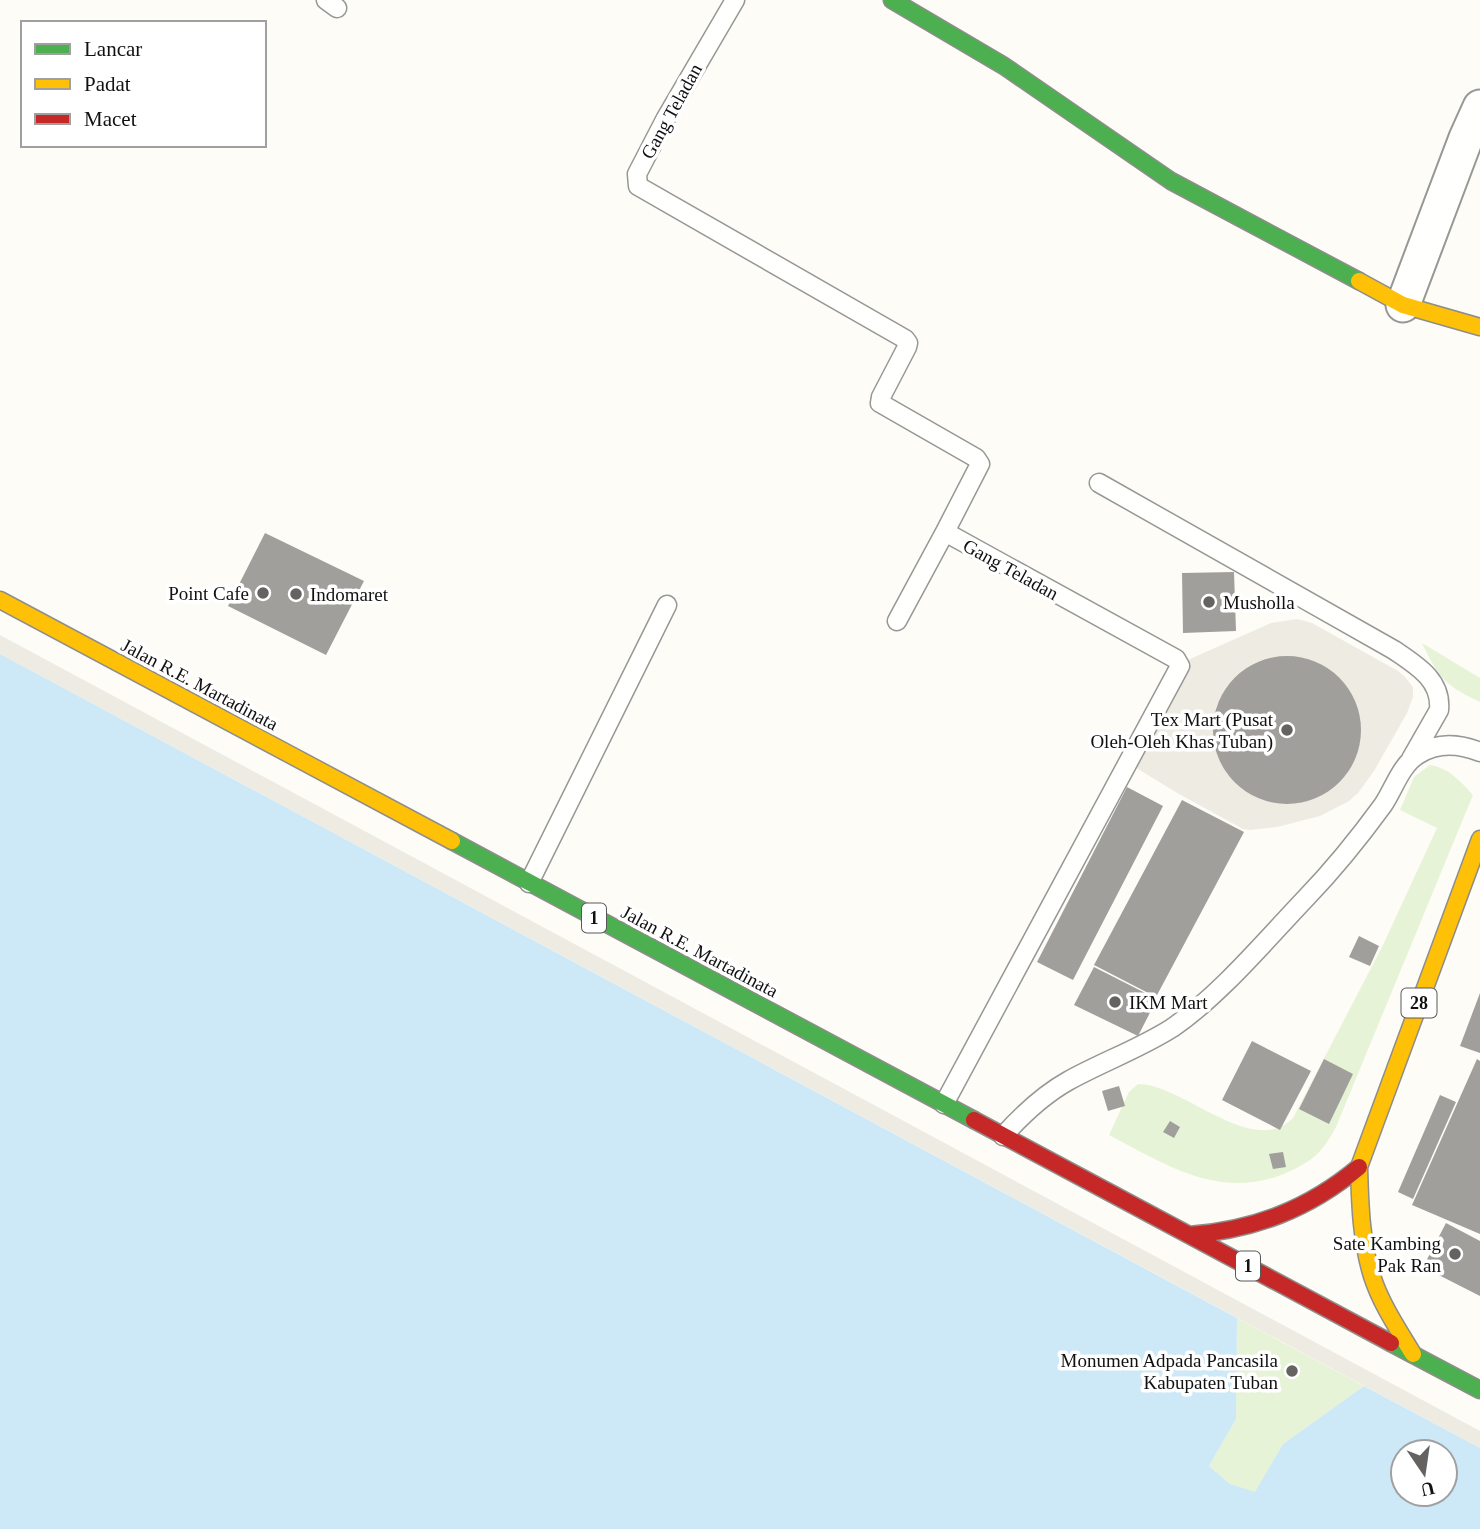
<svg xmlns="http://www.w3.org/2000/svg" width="1480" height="1529" viewBox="0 0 1480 1529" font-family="Georgia,serif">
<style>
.green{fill:#e7f3d7}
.plaza{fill:#edebe2;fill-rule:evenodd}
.water{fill:#cde8f7;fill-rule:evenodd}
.building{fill:#a19f9c}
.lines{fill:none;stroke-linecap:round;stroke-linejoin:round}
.lane-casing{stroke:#979795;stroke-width:21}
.street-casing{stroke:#979795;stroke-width:37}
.fast-casing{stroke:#8e8d8b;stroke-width:19}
.slow-casing{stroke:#8e8d8b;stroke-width:19}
.jam-casing{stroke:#8e8d8b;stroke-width:19}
.lane{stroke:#fffffe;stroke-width:18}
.street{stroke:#fffffe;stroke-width:33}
.fast{stroke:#4caf50;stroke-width:16}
.slow{stroke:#ffc107;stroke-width:16}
.jam{stroke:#c62828;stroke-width:16}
.poi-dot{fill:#646362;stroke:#fff;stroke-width:2.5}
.labels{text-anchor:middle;stroke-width:7;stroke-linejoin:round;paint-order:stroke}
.shield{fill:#fff;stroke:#585858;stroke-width:2}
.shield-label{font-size:18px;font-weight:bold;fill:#111}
.street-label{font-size:19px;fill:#111;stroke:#fff}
.poi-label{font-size:19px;fill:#111;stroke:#fff;text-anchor:end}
</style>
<rect width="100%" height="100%" fill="#fdfcf7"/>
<!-- green -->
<path class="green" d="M1422,643l58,35v24c-36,-17 -41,-24 -58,-59z
M1430,765c19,3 30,16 43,30l-137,332c-14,26 -23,34 -50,46 -65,28 -120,-8 -177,-38l20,-43 9,-8c46,0 114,75 155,34l90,-173 54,-117 -37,-18 14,-33z
M1237,1318l127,68 -81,58 -28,49 -25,-9 -21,-18 27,-47z"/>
<!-- plaza -->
<path class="plaza" d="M1297,619l15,4 86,48 7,6 8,10v10l-6,16 -33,58 -16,22 -9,8 -29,15 -43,11 -27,3 -7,-1 -64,-35 -46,-28 57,-107 81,-36zM1279,657l25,1 22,10 10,7 15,19 9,23v24l-3,11 -11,22 -18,17 -22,10 -12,2 -24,-1 -12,-4 -20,-13 -16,-19 -8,-23 -1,-12 3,-24 11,-21 19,-17 21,-10z
M0,635l1480,796v17l-1480,-794z"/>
<!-- water -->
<path class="water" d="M0,654l1237,664 -1,101 -27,47 21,18 25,8 28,-48 81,-58 116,62v81h-1480zM1403,1452h42v42h-42z"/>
<!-- building -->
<path class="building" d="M265,533l99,48 -38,74 -98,-49z
M1234,572l2,59 -53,2 -1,-60z
M1213 730a74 74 0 1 1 148 0a74 74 0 1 1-148 0Z
M1127,787l36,19 -90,174 -36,-18z
M1182,800l62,32 -88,165 -62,-32z
M1359,936l20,10 -9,20 -21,-9z
M1094,967l63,32 -19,37 -64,-31z
M1480,993v60l-20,-7z
M1252,1041l59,30 -31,59 -58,-30z
M1324,1059l29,15 -24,50 -30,-15z
M1477,1059l3,2v173l-68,-29z
M1119,1086l6,20 -17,5 -6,-20z
M1440,1095l16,7 -43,97 -15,-7z
M1170,1121l10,6 -6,11 -11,-6z
M1283,1152l3,15 -13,2 -4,-15z
M1446,1223l34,18v55l-57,-29z"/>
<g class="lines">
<!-- lane casing -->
<g class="lane-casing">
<path id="lane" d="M326,0l11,8
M735,0l-69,118 -29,56 1,12 267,153 3,4 -1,4 -26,50 -1,6 96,55 4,6 -35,68 231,127 4,7 -236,438
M1099,483l295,167c22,15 48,30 45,60l-28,49
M897,621l48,-89
M529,883l138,-278
M1003,1136c19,-21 40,-41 65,-55 34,-19 71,-32 104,-53 47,-32 93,-87 133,-129 28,-29 54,-61 78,-94 11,-16 18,-41 36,-51 19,-12 41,-10 61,-2"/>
</g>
<!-- street casing -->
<g class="street-casing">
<path id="street" d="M1403,305l63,-167 14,-31"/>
</g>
<!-- fast casing -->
<g class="fast-casing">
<path id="fast" d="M892,0l112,66 167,115 188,100
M452,841l522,279
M1391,1343l89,47"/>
</g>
<!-- slow casing -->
<g class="slow-casing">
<path id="slow" d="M1359,281l44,24 77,22
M0,600l452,241
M1413,1354c-15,-25 -32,-50 -41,-78 -11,-35 -12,-73 -13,-109l121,-328"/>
</g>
<!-- jam casing -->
<g class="jam-casing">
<path id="jam" d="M974,1120l417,223
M1189,1235c65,-5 120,-26 170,-68"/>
</g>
<!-- lane -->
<use href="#lane" class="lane"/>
<!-- street -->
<use href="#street" class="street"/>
<!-- fast -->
<use href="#fast" class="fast"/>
<!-- slow -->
<use href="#slow" class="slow"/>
<!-- jam -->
<use href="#jam" class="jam"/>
</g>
<!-- markers -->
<g class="poi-dot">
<circle cx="263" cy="593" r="7"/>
<circle cx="296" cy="594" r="7"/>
<circle cx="1209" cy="602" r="7"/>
<circle cx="1287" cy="730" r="7"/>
<circle cx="1115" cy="1002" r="7"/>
<circle cx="1455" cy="1254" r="7"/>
<circle cx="1292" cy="1371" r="7"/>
</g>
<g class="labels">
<!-- shield labels -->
<g class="shield">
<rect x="582" y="903.5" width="24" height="29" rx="5"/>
<rect x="1401.5" y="988.5" width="35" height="29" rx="5"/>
<rect x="1236" y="1251.5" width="24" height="29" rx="5"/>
</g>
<g class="shield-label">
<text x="594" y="924">1</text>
<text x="1419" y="1009">28</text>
<text x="1248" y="1272">1</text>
</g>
<!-- street labels -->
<g class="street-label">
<text transform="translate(671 111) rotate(-61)" y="7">Gang Teladan</text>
<text transform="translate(1011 569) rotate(29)" y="7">Gang Teladan</text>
<text transform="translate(200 684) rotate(28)" y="7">Jalan R.E. Martadinata</text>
<text transform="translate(700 951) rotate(28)" y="7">Jalan R.E. Martadinata</text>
</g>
<!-- poi labels -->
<g class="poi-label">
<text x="249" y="600">Point Cafe</text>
<text x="310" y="601" text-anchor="start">Indomaret</text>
<text x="1223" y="609" text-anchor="start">Musholla</text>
<text x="1273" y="726">Tex Mart (Pusat<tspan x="1273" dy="22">Oleh-Oleh Khas Tuban)</tspan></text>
<text x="1129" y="1009" text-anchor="start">IKM Mart</text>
<text x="1441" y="1250">Sate Kambing<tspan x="1441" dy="22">Pak Ran</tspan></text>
<text x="1278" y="1367">Monumen Adpada Pancasila<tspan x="1278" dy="22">Kabupaten Tuban</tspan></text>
</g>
</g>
<!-- legend -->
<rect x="21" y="21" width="245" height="126" fill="#ffffff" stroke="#a0a0a0" stroke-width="2"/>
<rect x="35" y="44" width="35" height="10" fill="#4caf50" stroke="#a0a0a0" stroke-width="2"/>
<text x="84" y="56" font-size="21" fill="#111111">Lancar</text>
<rect x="35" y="79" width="35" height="10" fill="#ffc107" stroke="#a0a0a0" stroke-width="2"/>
<text x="84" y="91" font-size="21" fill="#111111">Padat</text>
<rect x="35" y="114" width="35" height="10" fill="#c62828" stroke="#a0a0a0" stroke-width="2"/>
<text x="84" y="126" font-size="21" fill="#111111">Macet</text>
<!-- north arrow -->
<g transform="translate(1424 1473) rotate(167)"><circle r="33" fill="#ffffff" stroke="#a0a0a0" stroke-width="2"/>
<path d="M0-5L12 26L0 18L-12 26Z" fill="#646362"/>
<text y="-10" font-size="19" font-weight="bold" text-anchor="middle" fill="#111111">U</text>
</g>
</svg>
